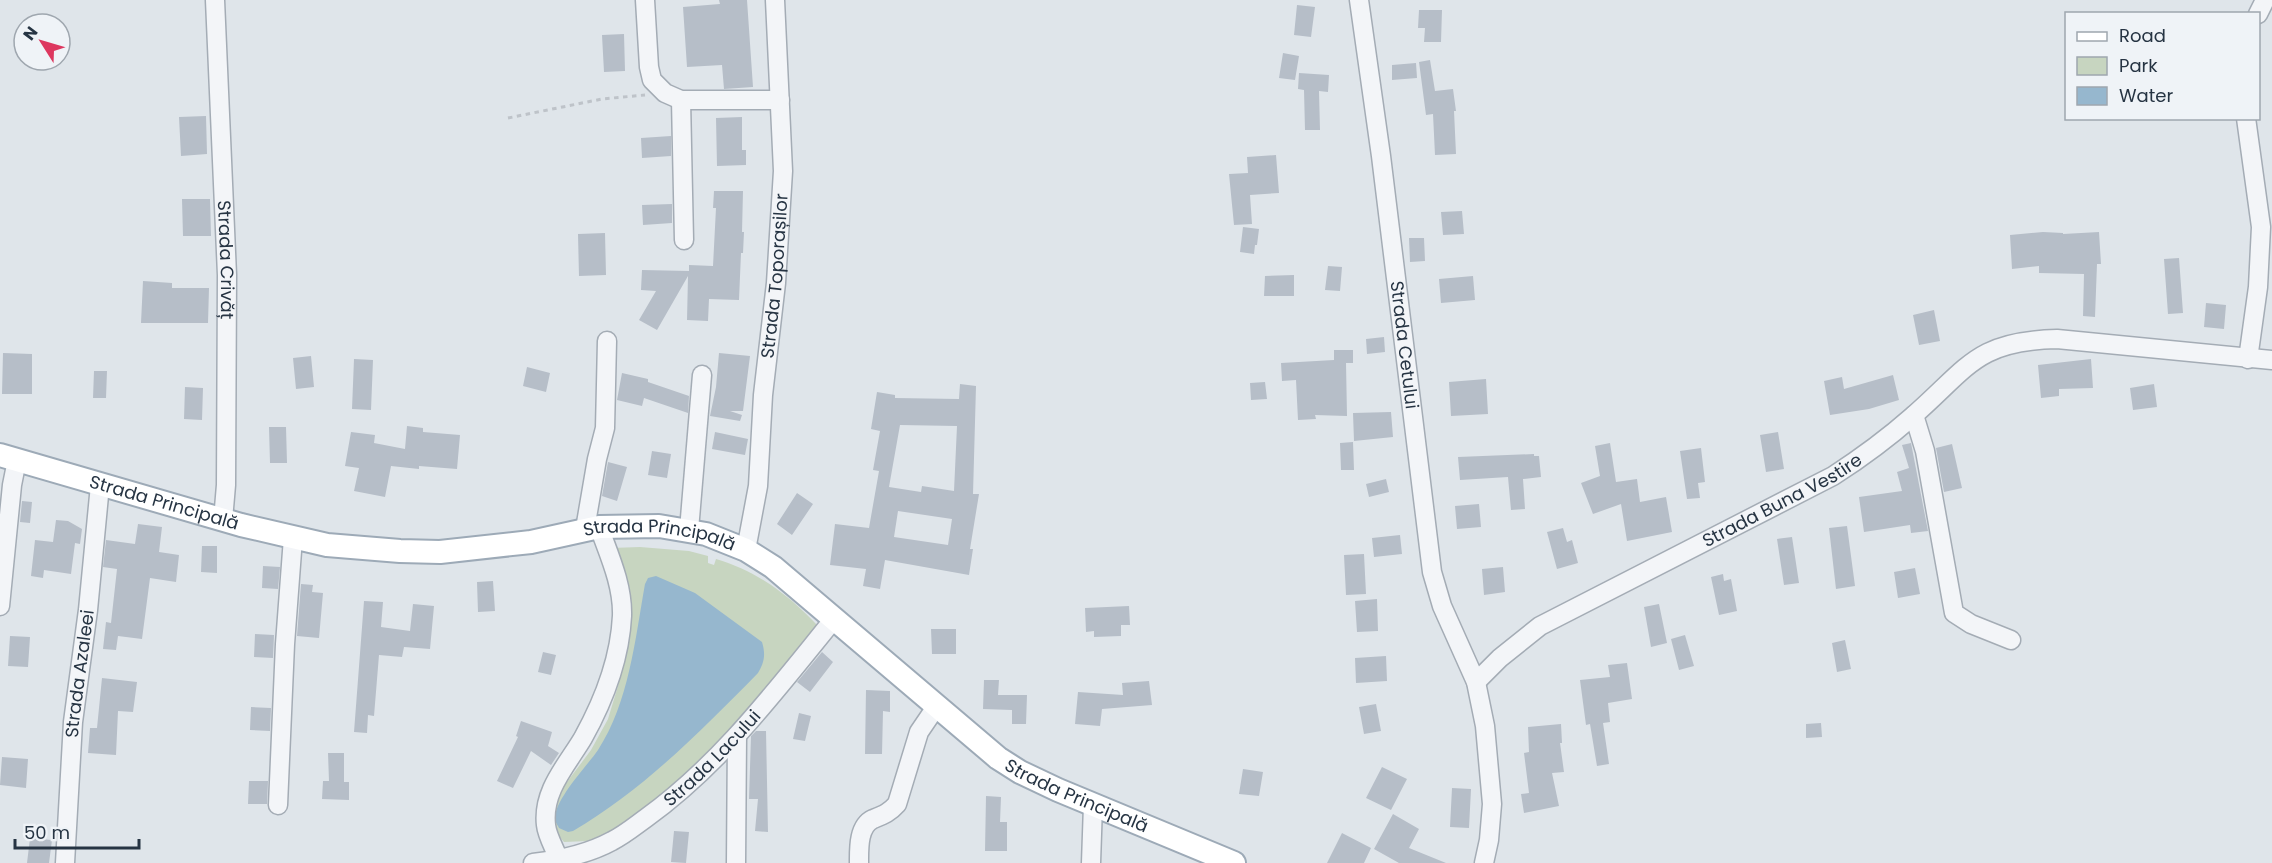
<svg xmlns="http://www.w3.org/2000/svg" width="2272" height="863" viewBox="0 0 2272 863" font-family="Poppins,sans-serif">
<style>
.green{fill:#c7d5c0}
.water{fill:#96b7ce}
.building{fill:#b6bec8;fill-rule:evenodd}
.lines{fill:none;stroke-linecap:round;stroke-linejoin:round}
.minor-casing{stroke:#a4acb5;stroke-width:21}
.major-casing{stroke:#9daab7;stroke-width:26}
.path{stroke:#bec3c9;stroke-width:3;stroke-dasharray:4.5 4.5;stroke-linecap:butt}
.minor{stroke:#f3f5f8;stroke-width:18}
.major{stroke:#fff;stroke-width:22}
.labels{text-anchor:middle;stroke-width:4.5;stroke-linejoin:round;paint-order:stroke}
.street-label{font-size:18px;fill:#263443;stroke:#eff3f7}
</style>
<rect width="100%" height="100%" fill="#dfe5ea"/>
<!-- green -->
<path class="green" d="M640,547l49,4 19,5v7l6,2 2,-6c41,12 73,36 102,67l-10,18 -105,117 -78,64 -37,16 -24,1 -11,-13 -1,-13 9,-26 30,-40 17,-31 10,-33 9,-44 -16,-94z"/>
<!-- water -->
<path class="water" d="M656,576l39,17 67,49c4,13 2,21 -4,31 -57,58 -115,117 -185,158l-5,1 -9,-4c-1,-2 -3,-5 -4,-8 -2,-19 32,-54 43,-70 31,-48 37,-110 47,-166l3,-6z"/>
<!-- building -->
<path class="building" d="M719,0h28l6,87 -29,2 -2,-24 -35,2 -4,-60 37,-3z
M1297,5l18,2 -4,30 -17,-2z
M1419,10h23l-1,32h-17l1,-14h-7z
M624,34l1,37 -21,1 -2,-37z
M1283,53l16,3 -4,24 -16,-2z
M1430,60l5,31 18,-2 3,22h-2l2,43 -21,1 -2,-41 -7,1 -7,-53z
M1416,63l1,15 -25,2v-15z
M1299,73l30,2 -1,17 -9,-1 1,39h-15l-1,-40 -6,-1z
M206,116l1,38 -26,2 -2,-39z
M742,117v33h4v15l-29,1 -1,-48z
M671,136v20l-29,2 -1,-20z
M1276,155l3,38 -29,2 2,29 -18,1 -5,-51 19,-1 -1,-16z
M714,191h29l-1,41h2l-1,21h-2l-2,47 -30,-1 -1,22 -21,-1 1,-44 -31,54 -18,-10 17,-29 -15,-1 1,-20 47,1v-6l24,1 3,-58h-3z
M182,199h28l1,37h-28z
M672,204v19l-29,2 -1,-20z
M1462,211l2,23 -21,1 -2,-23z
M1243,227l16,2 -2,16h-2l-1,9 -14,-2z
M2043,232l20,1v1l36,-2 2,32h-4l-2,53 -12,-1 1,-42 -45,-1v-7l-27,3 -2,-34z
M605,233l1,42 -27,1 -1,-42z
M1409,238h15l1,23 -15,1z
M2179,258l4,55 -15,1 -4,-55z
M1328,266l14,1 -2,24 -15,-1z
M1294,275v21h-30l1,-20z
M1473,276l2,24 -34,3 -2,-24z
M143,281l29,2v5h37l-1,35h-67z
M2206,303l20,2 -2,24 -20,-2z
M1934,310l6,31 -21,4 -6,-30z
M1384,337l1,15 -18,2 -1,-15z
M1334,350h19v13h-7l1,53 -32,-1 1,4 -18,1 -2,-40 -14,1 -1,-18 53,-3z
M3,353l29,1v40h-30z
M719,353l31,3 -7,55h-13l12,4 -2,6 -30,-5 6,-29z
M311,356l3,31 -18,2 -3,-31z
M354,359l19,1 -2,50 -19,-1z
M2091,359l2,29 -34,1v7l-18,2 -3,-33z
M527,367l23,6 -4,19 -23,-6z
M94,371h13l-1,27h-13z
M622,373l26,6v3l41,14 -1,17 -44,-15 -2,8 -25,-6z
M1893,375l6,25 -30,9 -39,6 -6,-34 18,-4 2,12z
M1486,379l2,35 -37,2 -2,-34z
M1265,382l2,17 -16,1 -1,-17z
M960,384l16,2 -3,108h6l-9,55h3l-4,26 -84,-15 -5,29 -17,-3 3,-17 -36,-4 5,-41 34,4 10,-57 -6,-1 7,-39 -9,-2 6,-37 18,3v3l64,1zM900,425l57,1 -3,65 -32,-5 -1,6 -32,-5zM898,511l54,8 -4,26 -54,-8z
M2154,384l3,23 -24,3 -3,-22z
M185,387l18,1 -1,32 -18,-1z
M1391,412l2,25 -39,4 -1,-28z
M407,426l16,2v4l37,3 -3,34 -38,-3v3l-28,-3 -6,31 -31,-6 5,-23 -14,-2 6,-34 24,3 -1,8 31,6z
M269,427h17l1,36h-17z
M715,432l33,7 -3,16 -33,-6z
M1778,432l6,37 -18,3 -6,-37z
M1353,442l1,28h-13l-1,-27z
M1610,443l6,39 21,-3 3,23 26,-5 6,35 -45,9 -6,-37 -28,10 -12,-31 19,-7 -5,-30z
M1911,443l17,88 -17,2 -1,-8 -46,7 -5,-35 43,-6 -5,-19 12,-4 -7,-23z
M1952,444l10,44 -18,4 -8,-44z
M1701,448l4,34 -7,1 2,15 -13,1 -7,-48z
M652,451l19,3 -4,24 -19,-3z
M1534,454v2h5l2,21 -18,2 2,30 -14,1 -3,-33 -48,3 -2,-23z
M608,462l19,5 -10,34 -15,-5z
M1386,479l3,13 -20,5 -3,-13z
M797,493l16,11 -21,31 -15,-11z
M22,501l10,1 -2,21 -10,-1z
M1479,504l2,23 -24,2 -2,-23z
M56,520l12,1 14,8 -2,15 -5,-1 -4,31 -27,-4 -1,8 -12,-2 4,-36 18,2z
M138,524l24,3 -3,25 20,3 -3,27 -26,-4 -8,61 -24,-3 -2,14 -13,-1 3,-27 5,1 6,-54 -14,-2 3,-27 29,4z
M1847,526l8,60 -19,3 -7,-61z
M1563,528l4,14 5,-2 6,23 -21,6 -10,-37z
M1400,535l2,19 -28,3 -2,-19z
M1792,537l7,46 -15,2 -7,-46z
M202,546h15v27l-16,-1z
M1364,554l2,40 -20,1 -2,-40z
M263,566l17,1 -2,22 -16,-1z
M1503,567l2,25 -21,3 -2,-26z
M1915,568l5,26 -22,4 -4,-26z
M1723,574l1,7 7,-2 6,32 -18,4 -8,-38z
M493,581l2,30 -17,1 -1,-30z
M301,584l12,1 -1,7 11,1 -4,45 -22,-2z
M1377,599l1,32 -21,1 -2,-31z
M364,601l19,1 -2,25 29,4 3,-27 21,2 -4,43 -26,-2 -2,10 -23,-2 -5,61 -6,-1 -1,18 -13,-1z
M1659,604l8,39 -16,4 -7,-40z
M1129,606l1,19h-9v11l-27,1v-6l-8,1 -1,-24z
M931,629h25v25h-24z
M255,634l19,1 -1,23 -19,-1z
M1685,635l9,31 -15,4 -8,-31z
M10,636l20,1 -2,30 -20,-1z
M1845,640l6,29 -14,3 -5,-29z
M543,652l13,3 -5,20 -13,-3z
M822,652l11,10 -23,30 -13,-10z
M1386,656l1,25 -31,2 -1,-25z
M1627,663l5,36 -24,4 2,19 -7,1 6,41 -12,2 -7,-42 -4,1 -6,-45 30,-3 -2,-12z
M102,678l35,4 -4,30 -15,-1 -2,44 -28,-2 2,-25h7z
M984,680h15l-1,15h29l-1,29h-14v-14l-29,-1z
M1149,681l3,24 -50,4 -2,17 -25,-2 3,-32 45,3 -1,-12z
M866,690l24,1v21l-7,-1 -1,43h-17z
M1376,704l5,27 -17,3 -5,-27z
M251,707l20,1 -1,23 -20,-1z
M799,713l12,3 -6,25 -12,-2z
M521,721l31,11 -4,14 11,7 -8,12 -20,-14 -18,37 -16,-7 21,-44 -2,-1z
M1821,723l1,14 -16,1v-14z
M1561,724l1,19h-2l4,29 -12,1 7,33 -35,7 -3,-19 8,-1 -5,-40 5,-1 -1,-25z
M756,731h10l2,101 -13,-1 3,-32h-9l2,-63z
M328,753h16v29h5v18l-27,-1 1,-18h6z
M2,757l26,2 -2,29 -26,-3z
M1382,767l25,12 -16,31 -25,-12z
M1243,769l20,3 -4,24 -20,-2z
M249,781h19l-1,23h-19z
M1452,788l19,1 -2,39 -19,-1z
M986,796l15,1 -1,25h7v29h-22z
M1393,814l26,15 -10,19 37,15h-47l-25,-14z
M674,831l15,1 -3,31 -15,-1z
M1342,833l29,15 -7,15h-37z
M30,838l22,2 -3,23h-22z"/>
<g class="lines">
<!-- minor casing -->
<g class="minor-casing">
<g id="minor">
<path id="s1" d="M215,0l12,275 -1,210 -3,35"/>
<path d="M645,0l4,67 3,13 13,13 16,7h99"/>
<path id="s2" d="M1359,0l22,156 51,416 10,34 34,76 9,44 7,78 -3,36 -5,23"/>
<path d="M2258,14l7,-14"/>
<path d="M681,100l3,140"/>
<path d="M2246,118l15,109 -3,60 -10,72"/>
<path d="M1914,415l11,36 29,162 17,11 40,16"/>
<path d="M585,529l12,-70 8,-31 2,-87"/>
<path d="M689,530l13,-155"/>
<path id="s3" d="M746,550l12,-64 5,-91 13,-112 7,-112 -8,-171"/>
<path d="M0,606l12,-121 5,-25"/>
<path id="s4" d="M1476,682l24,-24 40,-32 293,-150c28,-18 55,-38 80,-60 56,-49 63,-75 144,-77l215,21"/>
<path d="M278,805l7,-161 8,-106"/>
<path d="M559,860c-4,-11 -12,-24 -13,-35 -4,-34 21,-60 37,-87 20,-36 37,-80 39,-122 1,-31 -13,-61 -23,-89"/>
<path id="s5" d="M65,863l8,-141 15,-112 12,-125"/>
<path id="s6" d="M533,863c27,-3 55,-9 79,-22 12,-6 23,-15 34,-23 75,-54 130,-128 188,-199"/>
<path d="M736,863l1,-127"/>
<path d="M859,863c0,-14 -1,-37 14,-44 10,-4 16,-6 24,-15l22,-72 17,-25"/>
<path d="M1091,863l2,-58"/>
</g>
</g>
<!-- major casing -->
<g class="major-casing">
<g id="major">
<path id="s7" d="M0,455l241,70 86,20 73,6 40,1 91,-10 68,-15 60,-1 47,8 40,16 27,17 225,191 22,14 38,18 176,73"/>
</g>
</g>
<!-- path -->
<path class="path" d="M508,118l94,-19 43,-4"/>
<!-- minor -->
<use href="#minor" class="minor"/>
<!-- major -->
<use href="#major" class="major"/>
</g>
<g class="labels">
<!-- street labels -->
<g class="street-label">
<text dy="6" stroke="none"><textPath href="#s1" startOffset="260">Strada Crivăț</textPath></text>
<text dy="6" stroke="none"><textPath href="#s3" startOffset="276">Strada Toporașilor</textPath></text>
<text dy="6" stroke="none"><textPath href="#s2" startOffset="348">Strada Cetului</textPath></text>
<text dy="6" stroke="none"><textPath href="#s4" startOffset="358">Strada Buna Vestire</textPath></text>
<text dy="6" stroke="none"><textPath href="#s7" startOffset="171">Strada Principală</textPath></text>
<text dy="6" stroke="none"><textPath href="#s7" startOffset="675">Strada Principală</textPath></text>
<text dy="6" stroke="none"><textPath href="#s5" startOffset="190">Strada Azaleei</textPath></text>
<text dy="6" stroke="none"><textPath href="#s6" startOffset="213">Strada Lacului</textPath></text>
<text dy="6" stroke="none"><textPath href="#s7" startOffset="1179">Strada Principală</textPath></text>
</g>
</g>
<!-- legend -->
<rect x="2065" y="12" width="195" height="108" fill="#eff3f7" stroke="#9fa7af" stroke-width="1.5"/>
<rect x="2077" y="32" width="30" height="9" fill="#ffffff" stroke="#9fa7af" stroke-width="1.5"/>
<text x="2119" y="42" font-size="18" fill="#263443">Road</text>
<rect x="2077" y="57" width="30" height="18" fill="#c7d5c0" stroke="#9fa7af" stroke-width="1.5"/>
<text x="2119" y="72" font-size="18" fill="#263443">Park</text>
<rect x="2077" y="87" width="30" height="18" fill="#96b7ce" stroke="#9fa7af" stroke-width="1.5"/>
<text x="2119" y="102" font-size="18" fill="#263443">Water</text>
<!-- north arrow -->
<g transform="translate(42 42) rotate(307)"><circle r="28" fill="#eff3f7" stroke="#9fa7af" stroke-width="1.5"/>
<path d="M0-4.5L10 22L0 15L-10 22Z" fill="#dd375f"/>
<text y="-9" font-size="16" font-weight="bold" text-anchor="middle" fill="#263443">N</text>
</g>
<!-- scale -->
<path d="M15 839v9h124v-9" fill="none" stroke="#263443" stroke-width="3"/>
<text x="24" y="839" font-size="18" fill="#263443" stroke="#eff3f7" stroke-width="4.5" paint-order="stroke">50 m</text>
</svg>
